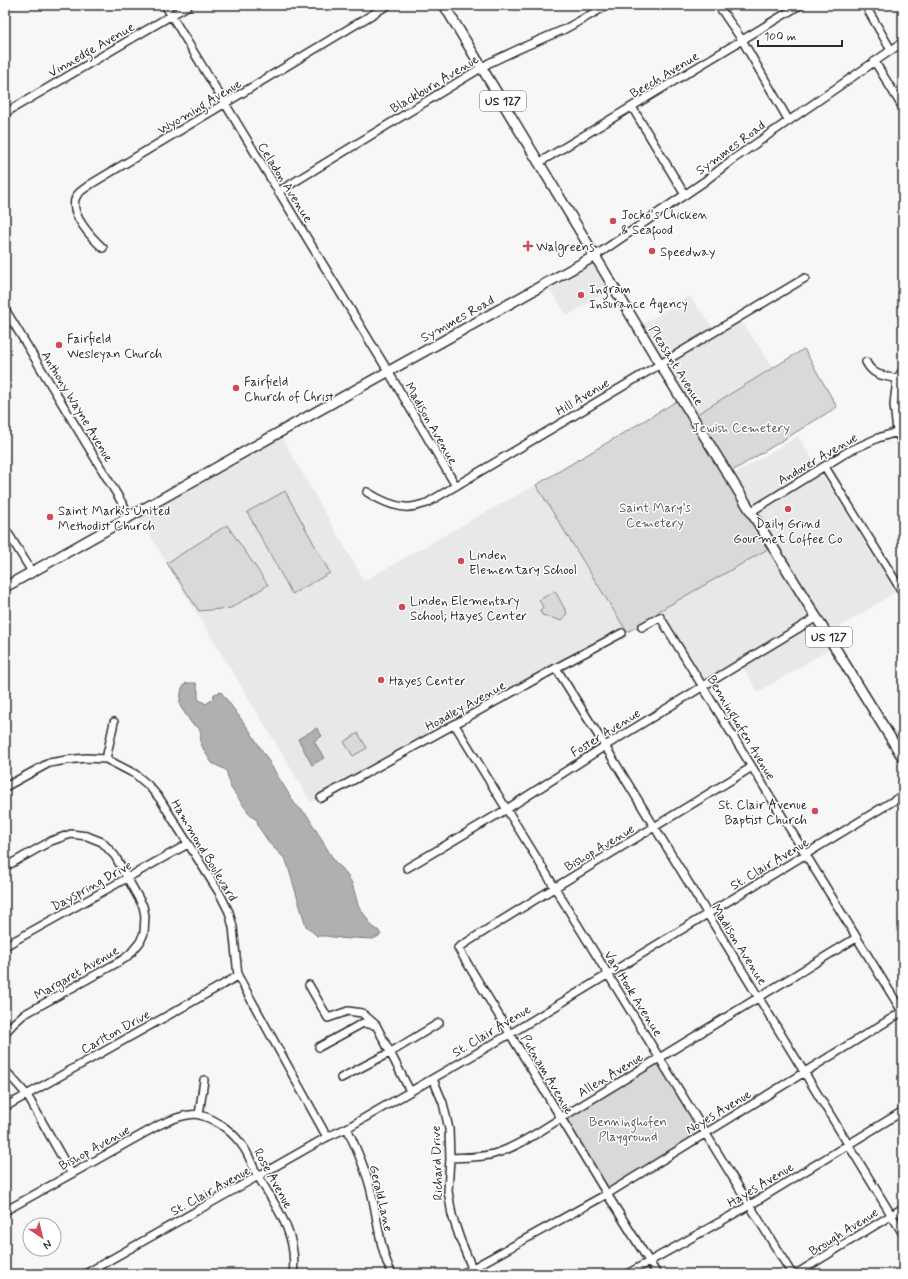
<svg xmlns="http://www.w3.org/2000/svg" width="908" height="1279" viewBox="0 0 908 1279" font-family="Mynerve,sans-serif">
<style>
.built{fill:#e8e8e8}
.green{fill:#d9d9d9;stroke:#828282}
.water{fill:#b0b0b0;stroke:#7b7b7b}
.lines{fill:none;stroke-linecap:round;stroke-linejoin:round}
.minor-casing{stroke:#2b2b2b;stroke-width:10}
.major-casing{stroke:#2b2b2b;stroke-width:12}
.minor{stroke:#fff;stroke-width:7}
.major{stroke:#fff;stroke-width:9}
.poi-dot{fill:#d1495b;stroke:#fff;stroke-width:1.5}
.labels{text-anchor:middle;stroke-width:3;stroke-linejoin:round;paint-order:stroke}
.shield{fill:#fff;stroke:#6b6b6b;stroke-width:1}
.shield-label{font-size:12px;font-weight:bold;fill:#2b2b2b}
.street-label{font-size:13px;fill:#2b2b2b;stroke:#fff}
.poi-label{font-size:13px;fill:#2b2b2b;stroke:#fff;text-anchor:start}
.park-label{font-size:13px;fill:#565656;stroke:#fff}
</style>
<rect width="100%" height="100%" fill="#f7f7f7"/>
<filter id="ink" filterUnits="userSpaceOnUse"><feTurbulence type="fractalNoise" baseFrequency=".025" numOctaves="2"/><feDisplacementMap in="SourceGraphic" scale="8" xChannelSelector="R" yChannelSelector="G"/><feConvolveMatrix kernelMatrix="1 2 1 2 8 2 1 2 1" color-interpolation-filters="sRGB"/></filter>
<g filter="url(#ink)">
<!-- built -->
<path class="built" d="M595,256l20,31 -48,29 -21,-32z
M689,296l29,38 23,-14 32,48 -76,46 -55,-89z
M279,432l85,149 111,-63 61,-33 91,147 -71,36 -235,130 -10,4 -175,-290z
M798,436l98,156 -74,46 8,11 -72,43 -18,-29 -35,21 -46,-73 118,-68 -43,-69z"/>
<!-- green -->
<path class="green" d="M804,349l33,58 -108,66 44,73 -114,65v5l-32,16 -91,-147 146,-87 12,18z
M285,491l45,82 -38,21 -45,-82z
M227,525l41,60 -37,23 -32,3 -32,-48z
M555,591l12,22 -5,8 -20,-6 -2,-5 3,-3 -4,-7z
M358,733l9,15 -14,8 -9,-14z
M660,1058l45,74 -98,62 -46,-76z"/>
<!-- water -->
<path class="water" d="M186,683h10l2,8v8l8,5 7,-5 1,-5 7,-2 29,39 45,73 12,11 28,47 8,7 9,14 6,22 14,21 7,5 2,4 -8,4 -20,-1 -6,1 -21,-3h-9l-11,-10 -20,-66 -16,-16 -12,-18 -1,-6 -5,-3 -6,-8 -15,-21 -5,-18 -14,-7 -7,-11 -5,-10 1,-8 -2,-6 -7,-4 -12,-18v-7l2,-11z
M317,728l5,8 -8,5 10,17 -12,7 -14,-26z"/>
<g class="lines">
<!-- minor casing -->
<g class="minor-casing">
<path id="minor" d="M165,5l223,366 68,115
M718,5l24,35 47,81
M865,5l26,45
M875,62l28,46
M632,107l53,88
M5,113l184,-108
M540,162l260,-157
M278,192l211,-129 32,-15 44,-19 43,-24
M103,248c-11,-10 -35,-35 -27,-51 2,-5 10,-9 15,-13l297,-179
M595,256l110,-75 27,-21 171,-118
M5,309l125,207
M866,362c7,14 17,13 31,17
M903,370l-6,9 -3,25 3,28 6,12
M825,467l78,126
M367,492c11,7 24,14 38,15 7,1 15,-2 22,-4l378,-225
M752,511l97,-60 29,-13 19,-6
M5,528l27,44
M642,627l18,-10 243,396
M556,668l49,78 298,488
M455,725l337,549
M106,759l8,-37
M5,787l44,-24 18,-3 19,-2 20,1 29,15 13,11 12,14 60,95 9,18 4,15 5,49 89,161
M321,798l235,-130 66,-35
M5,867l46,-26 20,-7 16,2 15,6 13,14 28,50 2,10 -1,17 -4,9 -9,11 -7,6 -101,56 -10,9 -8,9
M407,868l100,-59 98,-63 212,-129
M5,946l183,-102
M309,985l19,33 20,-7 14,2 14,12 34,66
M319,1047l44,-24 11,2
M5,1070l22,25 44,78
M341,1078l50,-26 48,-29
M433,1079l10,24 6,26 1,29 -2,33 4,24 8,24 12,29
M5,1107l233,-131
M199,1115l5,-35
M347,1128c9,20 19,41 24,63 7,28 8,57 21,83
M450,1158c17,-1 34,0 50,-6 22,-8 42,-22 61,-34l295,-180
M5,1211l154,-86c11,-5 30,-13 41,-10 18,5 34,18 44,33 6,9 9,20 15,30 19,31 39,58 34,96
M85,1274l242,-137 20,-9 163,-94 393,-239
M462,1274l145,-80 295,-182
M627,1274l123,-69 153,-94
M657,1274l-50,-80 -149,-246c97,-62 196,-120 294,-181
M796,1274l107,-66"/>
</g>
<!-- major casing -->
<g class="major-casing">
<path id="major" d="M444,5l216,359 243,394
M5,587l27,-15 198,-112 365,-204"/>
</g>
<!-- minor -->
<use href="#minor" class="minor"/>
<!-- major -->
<use href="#major" class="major"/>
</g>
</g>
<!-- markers -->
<g class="poi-dot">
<circle cx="613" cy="221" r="4"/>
<path d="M526 240h4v4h4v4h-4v4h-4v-4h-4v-4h4z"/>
<circle cx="652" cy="251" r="4"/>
<circle cx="581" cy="295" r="4"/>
<circle cx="59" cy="345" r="4"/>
<circle cx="236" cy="388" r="4"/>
<circle cx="788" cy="509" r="4"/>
<circle cx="50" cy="517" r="4"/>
<circle cx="461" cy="561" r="4"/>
<circle cx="402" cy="607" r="4"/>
<circle cx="381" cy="680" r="4"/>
<circle cx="815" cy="811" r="4"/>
</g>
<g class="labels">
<!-- shield labels -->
<g class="shield">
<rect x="480" y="91" width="46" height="20" rx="3"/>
<rect x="806" y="627" width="46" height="20" rx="3"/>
</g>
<g class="shield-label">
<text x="503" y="105">US 127</text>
<text x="829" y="641">US 127</text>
</g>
<!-- street labels -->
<g class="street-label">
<text transform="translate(91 49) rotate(-30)" y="5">Vinnedge Avenue</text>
<text transform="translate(664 74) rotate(-31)" y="5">Beech Avenue</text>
<text transform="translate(434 83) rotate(-31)" y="5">Blackburn Avenue</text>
<text transform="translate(199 106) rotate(-31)" y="5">Wyoming Avenue</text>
<text transform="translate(730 147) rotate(-36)" y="5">Symmes Road</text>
<text transform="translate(286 182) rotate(58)" y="5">Celadon Avenue</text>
<text transform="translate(457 318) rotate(-29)" y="5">Symmes Road</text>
<text transform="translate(677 365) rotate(58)" y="5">Pleasant Avenue</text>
<text transform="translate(582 396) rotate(-31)" y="5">Hill Avenue</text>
<text transform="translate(78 406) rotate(59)" y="5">Anthony Wayne Avenue</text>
<text transform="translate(432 423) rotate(60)" y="5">Madison Avenue</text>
<text transform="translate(817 458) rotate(-30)" y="5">Andover Avenue</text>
<text transform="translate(465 705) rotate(-29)" y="5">Hoadley Avenue</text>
<text transform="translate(742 727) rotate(59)" y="5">Benninghofen Avenue</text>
<text transform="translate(605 732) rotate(-32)" y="5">Foster Avenue</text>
<text transform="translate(599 847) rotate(-31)" y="5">Bishop Avenue</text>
<text transform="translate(205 850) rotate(59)" y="5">Hammond Boulevard</text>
<text transform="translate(769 863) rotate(-31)" y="5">St. Clair Avenue</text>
<text transform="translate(91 885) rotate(-29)" y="5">Dayspring Drive</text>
<text transform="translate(740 944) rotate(58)" y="5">Madison Avenue</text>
<text transform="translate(76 972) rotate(-30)" y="5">Margaret Avenue</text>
<text transform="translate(634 993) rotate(58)" y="5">Van Hook Avenue</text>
<text transform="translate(491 1030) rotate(-31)" y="5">St. Clair Avenue</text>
<text transform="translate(115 1031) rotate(-29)" y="5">Carlton Drive</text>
<text transform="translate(548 1074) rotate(59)" y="5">Putnam Avenue</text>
<text transform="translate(610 1074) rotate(-31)" y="5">Allen Avenue</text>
<text transform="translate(718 1111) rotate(-31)" y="5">Noyes Avenue</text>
<text transform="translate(94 1147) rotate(-29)" y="5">Bishop Avenue</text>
<text transform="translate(436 1163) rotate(-92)" y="5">Richard Drive</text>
<text transform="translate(274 1178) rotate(61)" y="5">Rose Avenue</text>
<text transform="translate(760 1184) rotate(-31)" y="5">Hayes Avenue</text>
<text transform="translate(210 1190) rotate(-29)" y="5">St. Clair Avenue</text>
<text transform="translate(382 1198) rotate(77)" y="5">Gerald Lane</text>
<text transform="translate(843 1231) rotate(-32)" y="5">Brough Avenue</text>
</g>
<!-- poi labels -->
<g class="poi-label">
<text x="621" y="219">Jocko's Chicken<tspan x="621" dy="15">&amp; Seafood</tspan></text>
<text x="536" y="251">Walgreens</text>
<text x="660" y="256">Speedway</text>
<text x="589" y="293">Ingram<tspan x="589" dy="15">Insurance Agency</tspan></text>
<text x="67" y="343">Fairfield<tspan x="67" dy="15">Wesleyan Church</tspan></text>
<text x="244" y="386">Fairfield<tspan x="244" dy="15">Church of Christ</tspan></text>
<text x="58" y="515">Saint Mark’s United<tspan x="58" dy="15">Methodist Church</tspan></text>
<text x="788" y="528" text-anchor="middle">Daily Grind<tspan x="788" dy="15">Gourmet Coffee Co</tspan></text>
<text x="469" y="559">Linden<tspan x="469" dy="15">Elementary School</tspan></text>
<text x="410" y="605">Linden Elementary<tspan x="410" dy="15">School; Hayes Center</tspan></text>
<text x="389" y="685">Hayes Center</text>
<text x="807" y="809" text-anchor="end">St. Clair Avenue<tspan x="807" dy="15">Baptist Church</tspan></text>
</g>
<!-- park labels -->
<g class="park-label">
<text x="741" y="432">Jewish Cemetery</text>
<text x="655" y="512">Saint Mary’s<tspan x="655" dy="15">Cemetery</tspan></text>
<text x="628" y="1126">Benninghofen<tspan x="628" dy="15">Playground</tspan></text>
</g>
</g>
<!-- margin -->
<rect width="908" height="1279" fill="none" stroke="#fff" stroke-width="20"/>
<rect x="10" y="10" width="888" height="1259" fill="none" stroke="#2b2b2b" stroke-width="1.5" filter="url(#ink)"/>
<!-- north arrow -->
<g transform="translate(42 1237) rotate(145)"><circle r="19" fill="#ffffff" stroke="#aaaaaa"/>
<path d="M0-3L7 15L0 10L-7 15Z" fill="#d1495b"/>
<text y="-6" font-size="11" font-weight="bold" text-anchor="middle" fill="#2b2b2b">N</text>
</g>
<!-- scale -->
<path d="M758 40v6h84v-6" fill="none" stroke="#2b2b2b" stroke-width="2"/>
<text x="764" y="40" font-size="12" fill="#2b2b2b" stroke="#ffffff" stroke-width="3" paint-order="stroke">100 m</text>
</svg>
